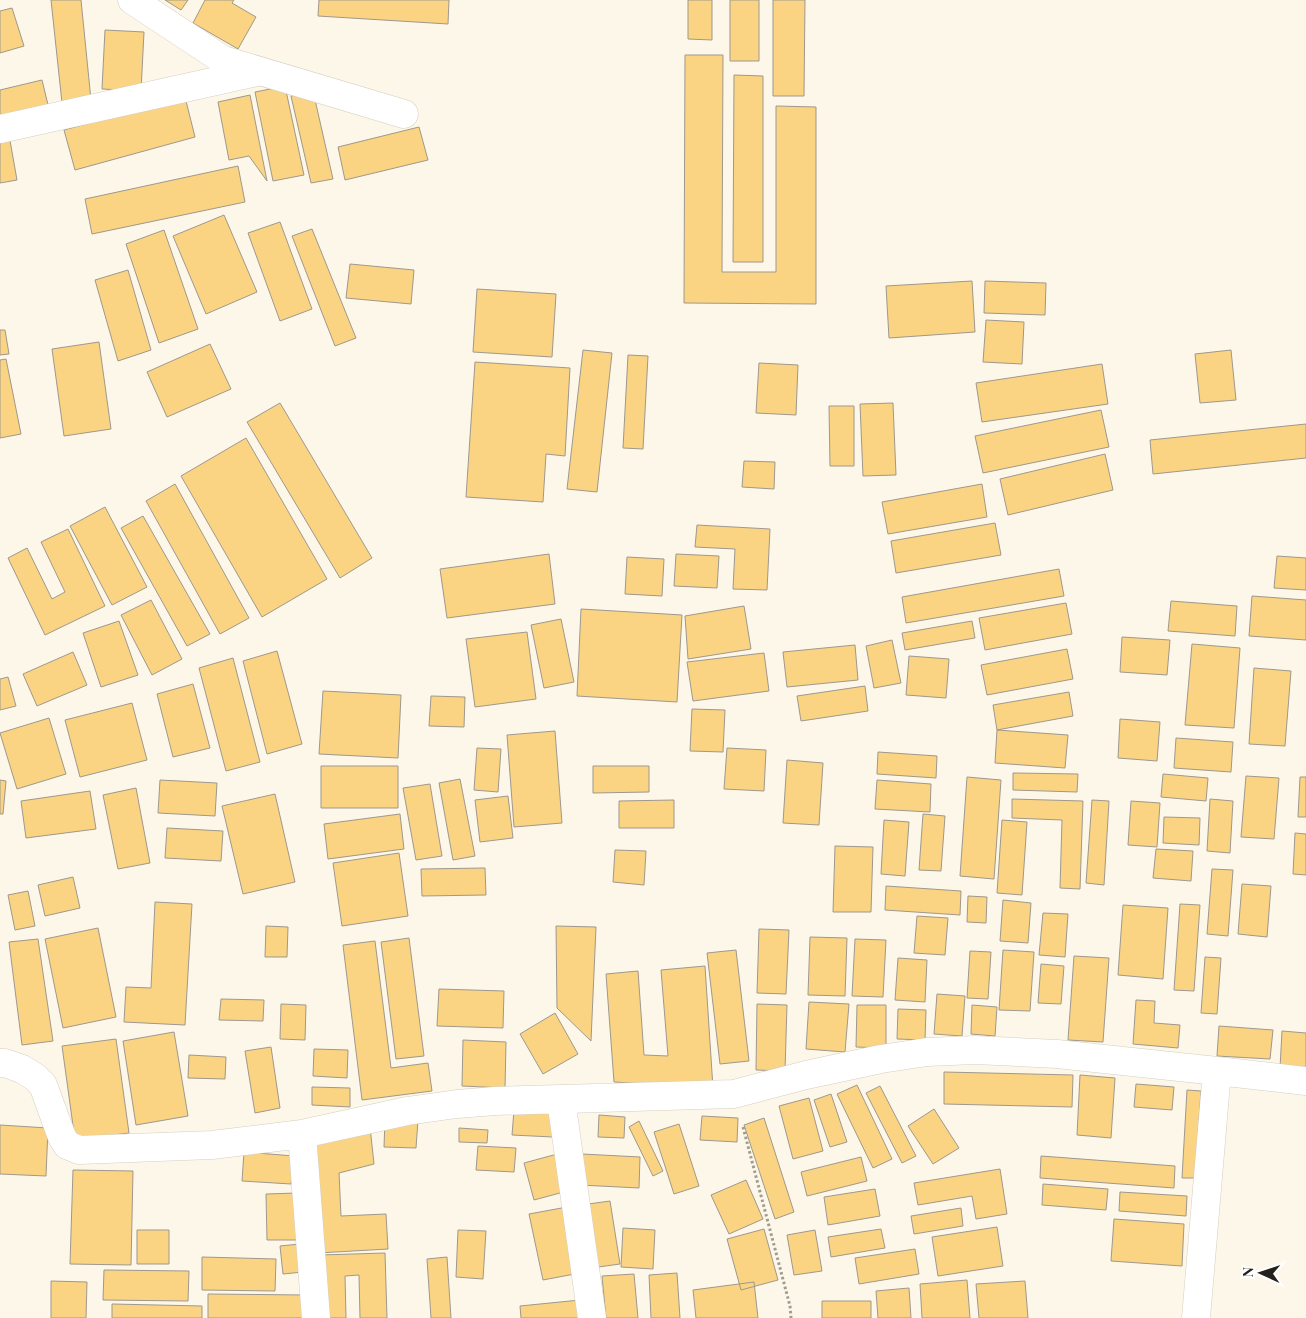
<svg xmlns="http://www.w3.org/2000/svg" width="1306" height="1318" viewBox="0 0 1306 1318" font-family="'Playfair Display',serif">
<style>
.building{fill:#fad482;stroke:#9f988c}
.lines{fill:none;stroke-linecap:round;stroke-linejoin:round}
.minor-casing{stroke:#d5cfc1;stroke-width:29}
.path{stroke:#a09c92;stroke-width:3;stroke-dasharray:2.5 2.5;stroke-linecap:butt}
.minor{stroke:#fff;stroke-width:28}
</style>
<rect width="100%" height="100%" fill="#fdf7e9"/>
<!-- building -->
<path class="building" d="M51,0h30l10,100 -29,3z
M165,0h23l-7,10z
M205,0h29l-2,3 24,14 -18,32 -45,-26z
M319,0h130l-1,24 -130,-8z
M688,0h24v40l-24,-1z
M730,0h29v61h-29z
M773,0h32l-1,96h-31z
M12,8l12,38 -24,7v-42z
M105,30l39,2 -3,59 -39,-2z
M685,55h38l-1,217h54v-166l40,1v197l-132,-1z
M734,75l29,1v186h-30z
M42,80l7,29 -49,11v-30z
M285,86l19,89 -31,6 -18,-89z
M313,91l20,88 -22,4 -20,-87z
M250,95l17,86 -18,-25 -20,4 -11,-58z
M185,97l10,40 -120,33 -11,-40z
M419,127l9,33 -83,20 -7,-33z
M9,135l8,45 -17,3v-46z
M238,166l7,36 -153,32 -7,-35z
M224,215l33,77 -51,22 -33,-78z
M280,222l32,87 -32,12 -32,-88z
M312,229l44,109 -21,8 -43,-110z
M164,230l34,99 -39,14 -33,-99z
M350,264l64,6 -3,34 -65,-6z
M128,270l23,80 -33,11 -23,-81z
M972,281l3,51 -86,6 -3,-52z
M985,281l61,2 -1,32 -61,-2z
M477,289l79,5 -4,63 -79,-5z
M986,320l38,2 -2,42 -39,-2z
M0,330h5l4,24 -9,1z
M99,342l12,87 -47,7 -12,-87z
M210,344l21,45 -64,28 -20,-45z
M583,350l29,3 -15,139 -30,-3z
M1231,350l5,50 -36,3 -5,-49z
M628,355l20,1 -5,93 -20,-1z
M6,359l15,75 -21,4v-78z
M475,362l95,6 -5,88 -19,-2 -3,48 -77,-5z
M759,363l39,2 -2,50 -40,-2z
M1102,364l6,40 -126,18 -6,-39z
M280,403l92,155 -32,20 -93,-156z
M893,403l3,72 -33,1 -3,-72z
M829,406h25v60h-24z
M1101,410l8,37 -126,26 -8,-37z
M1306,424v34l-153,16 -3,-34z
M246,438l81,141 -65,38 -81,-141z
M1105,454l8,36 -105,25 -8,-36z
M744,461l31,1 -1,27 -32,-2z
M175,484l74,134 -29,16 -74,-133z
M982,484l5,33 -99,17 -6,-32z
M105,507l42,80 -35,18 -42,-79z
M143,516l67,118 -23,12 -66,-118z
M995,523l6,32 -105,18 -5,-32z
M697,525l73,4 -3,61 -34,-1 2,-40 -40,-2z
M68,529l37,77 -60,29 -37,-77 19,-10 25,51 13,-7 -24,-50z
M549,554l6,50 -108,14 -7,-49z
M676,554l43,2 -2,32 -43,-2z
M1277,556l29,2v32l-32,-2z
M627,557l37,2 -2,37 -37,-2z
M1059,569l5,27 -158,27 -4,-26z
M1252,596l54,4v40l-57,-4z
M151,600l31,59 -30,16 -31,-60z
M1171,601l66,5 -2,30 -67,-5z
M1066,603l6,31 -87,16 -6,-32z
M744,606l7,43 -63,10 -3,-43z
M581,609l101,6 -5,87 -100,-6z
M561,619l13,63 -30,6 -13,-63z
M119,621l19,54 -37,12 -18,-54z
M972,621l3,17 -70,12 -3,-17z
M527,632l9,67 -61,8 -9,-68z
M1122,637l48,3 -3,35 -47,-3z
M892,640l9,43 -27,5 -8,-42z
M1192,644l48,4 -6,80 -49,-3z
M855,645l3,35 -71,7 -4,-35z
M1067,649l6,30 -86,16 -6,-30z
M277,651l25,93 -35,10 -24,-93z
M73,652l14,33 -50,21 -14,-32z
M764,653l5,38 -76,10 -6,-39z
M909,656l40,3 -3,39 -40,-3z
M233,658l27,104 -34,9 -27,-103z
M1254,668l37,3 -6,75 -36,-2z
M8,677l8,29 -16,4v-31z
M193,684l17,64 -37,9 -16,-63z
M865,686l3,25 -67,10 -4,-25z
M323,691l78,4 -3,63 -79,-4z
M1069,692l4,24 -76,14 -4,-25z
M431,696l34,1 -1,30 -35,-1z
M132,703l15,57 -67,17 -15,-57z
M692,709l33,1 -2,42 -33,-1z
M49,718l17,56 -49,15 -17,-56z
M1120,719l40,3 -3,39 -39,-3z
M997,730l71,5 -3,33 -70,-5z
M555,731l7,92 -48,4 -7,-92z
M1176,738l57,4 -2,30 -57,-4z
M477,748l24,1 -3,43 -24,-2z
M727,748l39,2 -2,41 -40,-2z
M878,752l59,4 -1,22 -59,-4z
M787,760l36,3 -4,62 -36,-2z
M321,766h77v42h-77z
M593,766h56v26l-56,1z
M1013,773l65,1 -1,18 -64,-2z
M1163,774l45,4 -2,23 -45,-4z
M1246,776l33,2 -5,61 -33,-2z
M967,777l34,3 -7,99 -34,-3z
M1300,777h6v40h-8z
M460,779l15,77 -22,4 -14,-77z
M0,780l6,1 -3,33h-3z
M160,780l57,3 -2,33 -57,-3z
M877,780l54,4 -1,28 -55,-3z
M430,784l12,72 -26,4 -13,-72z
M136,788l14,75 -32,6 -15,-74z
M90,791l6,38 -70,9 -5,-37z
M275,794l20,88 -52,12 -21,-88z
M508,796l5,42 -33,4 -5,-42z
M1012,799l71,2 -3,88 -20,-1 2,-68 -50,-2z
M1210,799l23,2 -3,52 -23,-2z
M674,800v28h-55v-27z
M1092,800l17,1 -5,84 -18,-2z
M1131,801l29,2 -3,44 -29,-2z
M400,814l4,35 -76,10 -4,-35z
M923,814l22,2 -4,55 -22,-1z
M1164,817l36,1 -1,27 -36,-2z
M884,820l25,2 -4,54 -24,-2z
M1002,820l25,2 -5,73 -25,-2z
M167,828l56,3 -2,30 -56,-3z
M1295,833l11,1v41l-13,-1z
M835,846l38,1 -2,65h-38z
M1156,849l37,2 -2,30 -38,-3z
M615,850l31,1 -2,34 -31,-3z
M399,853l9,63 -66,10 -9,-63z
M485,868l1,27 -64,1 -1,-27z
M1212,869l21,1 -5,66 -21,-2z
M73,877l7,31 -35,8 -7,-31z
M1242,884l29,2 -4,51 -29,-3z
M886,886l75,5 -1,24 -75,-5z
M28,891l7,35 -20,4 -7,-35z
M968,896l19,1 -1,26 -19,-1z
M1003,900l28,3 -3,40 -28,-2z
M155,902l37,2 -7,121 -61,-3 2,-35 25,1z
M1180,904l20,1 -6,86 -20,-1z
M1123,905l45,3 -5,71 -45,-4z
M1043,913l25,1 -3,43 -26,-2z
M917,916l31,2 -3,37 -31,-2z
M266,926l22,1 -1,30h-22z
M556,926l40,1 -5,114 -34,-33z
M98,928l18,89 -53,11 -18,-89z
M759,929l30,1 -3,64 -29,-1z
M810,937l37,1 -2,58 -37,-1z
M409,938l15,118 -28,3 -15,-117z
M38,939l15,102 -31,4 -13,-103z
M855,939l31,1 -3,57 -31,-1z
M375,941l16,127 37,-5 4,28 -70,9 -19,-155z
M736,950l13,111 -29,3 -13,-111z
M1003,950l31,2 -4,59 -31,-1z
M970,951l21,1 -3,47 -21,-1z
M1074,956l35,2 -6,84 -35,-2z
M1205,957l16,1 -4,56 -16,-1z
M898,958l29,2 -2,42 -30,-2z
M1041,964l23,2 -3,38 -23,-1z
M705,966l8,122 -99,-6 -8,-108 32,-3 6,84 24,1 -7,-86z
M439,989l65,2 -1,37 -66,-2z
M937,994l28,2 -3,40 -28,-2z
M221,999l43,1 -1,21 -44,-1z
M1136,1000l19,1 -1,22 26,2 -2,23 -45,-4z
M809,1002l40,2 -4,48 -39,-3z
M281,1004l25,1 -1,35 -25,-1z
M757,1004l30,1 -2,66 -29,-1z
M857,1005h29v43l-30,-1z
M972,1005l25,2 -2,29 -24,-2z
M898,1009l28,1 -1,30 -28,-1z
M555,1013l23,41 -35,20 -23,-40z
M1219,1026l54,4 -3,29 -53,-3z
M1282,1031l24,2v37l-26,-2z
M174,1032l14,84 -52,9 -13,-84z
M116,1039l13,94 -54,7 -13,-94z
M463,1040l43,2 -1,46 -43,-2z
M271,1047l9,61 -25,5 -10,-62z
M314,1049l34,1 -1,28 -34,-2z
M189,1055l37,2 -1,22 -37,-1z
M944,1072l129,3 -1,32 -128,-3z
M1080,1075l35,3 -4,60 -34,-3z
M1136,1084l38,3 -2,23 -38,-3z
M857,1085l35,74 -19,9 -36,-74z
M880,1086l36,70 -14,7 -36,-70z
M312,1087l38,1v19l-38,-2z
M1187,1090l14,1 -6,87h-13z
M831,1094l16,48 -17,5 -16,-47z
M809,1098l14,53 -30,8 -14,-53z
M934,1109l25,39 -26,16 -25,-38z
M514,1110l41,2 -2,25 -41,-2z
M599,1115l26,2 -1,21 -26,-1z
M702,1116l36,2 -1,24 -37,-2z
M764,1118l30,94 -19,7 -31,-94z
M385,1119l33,1 -2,28 -32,-1z
M639,1121l24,50 -10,5 -24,-49z
M679,1124l20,62 -25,8 -20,-62z
M0,1125l48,3 -2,48 -46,-2z
M370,1127l4,37 -35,9 2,43 45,-2 2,35 -70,4 -7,-113z
M459,1128l29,2 -1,13 -28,-1z
M478,1146l38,2 -2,24 -38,-2z
M244,1152l50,4 -3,28 -49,-3z
M561,1153l10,37 -37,10 -10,-37z
M582,1154l58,3 -1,31 -59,-3z
M1041,1156l134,10 -1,22 -134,-10z
M861,1157l6,24 -60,15 -6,-24z
M1000,1169l7,45 -31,5 -4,-23 -54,9 -4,-22z
M73,1170l60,1 -2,94 -61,-1z
M746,1180l17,39 -34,15 -18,-39z
M1043,1184l65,5 -2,21 -64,-5z
M875,1189l5,27 -52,9 -4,-28z
M1120,1192l67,4 -1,20 -67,-5z
M297,1193v47h-30l-1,-46z
M610,1201l10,63 -29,4 -10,-63z
M567,1207l13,66 -37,7 -14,-66z
M961,1208l2,18 -49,8 -3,-18z
M1114,1219l70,5 -2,42 -71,-5z
M997,1227l6,39 -65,10 -6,-39z
M623,1228l32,2 -2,39 -32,-2z
M764,1229l14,51 -37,10 -14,-51z
M881,1229l4,19 -54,9 -3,-20z
M137,1230h32v34h-32z
M458,1230l28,1 -3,48 -27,-2z
M815,1230l7,41 -28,4 -7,-40z
M300,1244l3,28 -20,2 -3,-28z
M915,1249l4,25 -60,10 -4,-26z
M385,1253l2,65h-27l-1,-43 -14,1 1,42h-24l-2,-63z
M202,1257l74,2 -1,32 -73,-1z
M447,1257l4,61h-20l-4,-59z
M104,1270l85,1 -1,30 -85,-1z
M677,1273l3,45h-29l-2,-43z
M634,1274l4,44h-32l-4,-42z
M967,1280l3,38h-48l-2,-34z
M51,1281l36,1 -1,36h-35z
M1025,1281l3,37h-49l-3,-34z
M754,1282l4,36h-62l-3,-28z
M909,1288l2,30h-33l-2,-27z
M208,1294l98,1v23h-98z
M580,1300l2,18h-61l-1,-12z
M822,1301h49v17h-49z
M112,1304l90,2v12h-90z"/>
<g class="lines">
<!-- minor casing -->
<g class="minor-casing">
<path id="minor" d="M132,0l91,60 181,54
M0,129l257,-57
M0,1063h5l17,6 13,8 8,8 19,52 5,8 12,5 133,-5 90,-11 105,-23 50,-7 38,-3 239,-7 72,-19 75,-16 46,-7 48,-2 82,4 160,17 89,10
M561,1100l31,218
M302,1134l14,184
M1196,1318l21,-247"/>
</g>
<!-- path -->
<path class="path" d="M743,1127l47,179 1,12"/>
<!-- minor -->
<use href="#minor" class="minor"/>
</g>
<!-- north arrow -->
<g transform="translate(1261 1273) rotate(273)" stroke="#ffffff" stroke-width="4" paint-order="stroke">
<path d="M0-4L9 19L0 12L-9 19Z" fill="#24211c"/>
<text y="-8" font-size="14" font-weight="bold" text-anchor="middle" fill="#24211c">N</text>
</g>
</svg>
